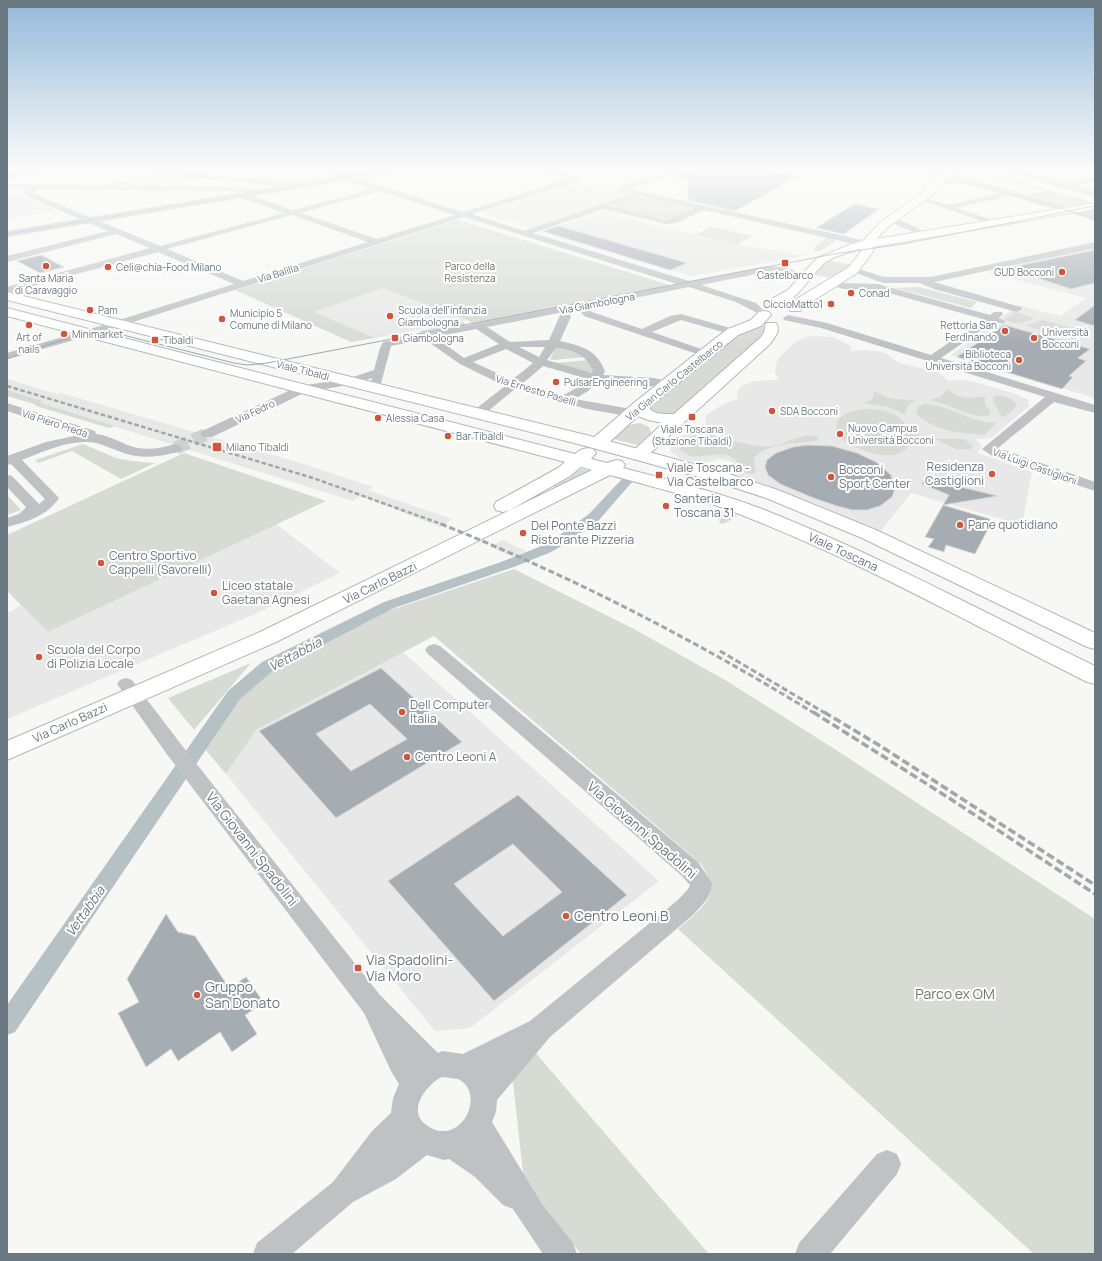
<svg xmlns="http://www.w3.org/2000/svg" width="1102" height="1261" viewBox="0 0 1102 1261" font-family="Manrope,sans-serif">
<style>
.built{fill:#e7e8e7}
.green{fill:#d7dbd4}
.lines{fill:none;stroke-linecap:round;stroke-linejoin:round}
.canal{fill:#b5c1c4;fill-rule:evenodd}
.building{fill:#a6adb2;stroke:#d8d8d7;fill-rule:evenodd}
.minor-tunnel{stroke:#ccd1d2;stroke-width:13;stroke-dasharray:13 6;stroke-linecap:butt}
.secondary-casing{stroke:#b1b6b9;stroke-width:2}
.primary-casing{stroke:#b2b6b9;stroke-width:2}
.minor{fill:#bec2c5;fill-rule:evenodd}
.tertiary{fill:#bec2c5;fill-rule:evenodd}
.secondary{fill:#fff;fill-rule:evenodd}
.primary{fill:#fff;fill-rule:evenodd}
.tram{stroke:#a0a6aa;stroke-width:1}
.rail-far2{stroke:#a0a6aa;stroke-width:2.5;stroke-dasharray:4.5 2.5;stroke-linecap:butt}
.rail-far1{stroke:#a0a6aa;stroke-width:3;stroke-dasharray:6 3;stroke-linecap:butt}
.rail{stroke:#a0a6aa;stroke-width:3.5;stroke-dasharray:8 3.5;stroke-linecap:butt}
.poi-dot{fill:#ce563d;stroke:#fff;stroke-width:1.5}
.labels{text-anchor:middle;stroke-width:4;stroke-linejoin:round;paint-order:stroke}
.far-park-label{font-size:10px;fill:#6c7967;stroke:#fff}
.far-poi-label{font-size:10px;fill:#697881;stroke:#fff;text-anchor:start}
.far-street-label{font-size:10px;fill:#697881;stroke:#fff}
.poi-label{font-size:12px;fill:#697881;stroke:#fff;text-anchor:start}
.street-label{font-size:12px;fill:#697881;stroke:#fff}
.water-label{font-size:13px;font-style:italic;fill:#65787e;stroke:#fff}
.near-street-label{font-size:14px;fill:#697881;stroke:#fff}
.near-poi-label{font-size:14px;fill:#697881;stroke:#fff;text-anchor:start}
.near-park-label{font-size:14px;fill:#6c7967;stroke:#fff}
</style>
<rect width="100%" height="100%" fill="#f7f7f4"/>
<!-- built -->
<path class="built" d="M579,182l53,12 -100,34 -52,-15z
M7,190l39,16 10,5 -49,8z
M602,211l65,18 71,15 66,12 -113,20 -148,-44z
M1095,247v151l-144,-43 67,-50 42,11 26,-18 -100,-26z
M382,288l86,32 -93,18 -62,-26z
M809,336l24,1 15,7 3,3v4l15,-1 11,1 10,3 12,9 39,9 11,9 13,-1 12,2 42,12 12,6 1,6 -38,32 -15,1 6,7 -5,7 55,19 -10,53 -111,-32 -30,38 -67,-28 -74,-27 -9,-14 -5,-2 -7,-1 -17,4 -10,-1 -13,-4 -9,-7v-4l13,-12 12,-4h14l-4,-7 1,-9 16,-10 15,-6 1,-9 3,-4 14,-5 24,-1 -4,-7 1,-10 4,-6 16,-16z
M7,379l50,15 4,-1 246,72 66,22 -5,3 84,29 -12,8 -80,-31 -7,5 -314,-98 3,-2 -35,-11z
M276,524l64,49 -85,41 -248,105v-106l15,-8 26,27z
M503,540l23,11 -13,6 -23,-10z
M403,652l256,229 -189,147 -35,3 -209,-257 30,-44z"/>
<!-- green -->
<path class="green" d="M166,174l16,2 -8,5 -22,-1 -2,2 -14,-1 -7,5 -30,-1z
M1058,192l36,10 -25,5 -33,-9z
M638,197h8l51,11 -27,11h-8l-47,-12 -1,-2z
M458,220l215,66 -200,39 -5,-5 -86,-32 -68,24 61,26 -24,4 -116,-52z
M711,227l42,9 -15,8 -44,-9z
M827,238l9,3 -16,10h-6l1,-4z
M826,260l27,5 -22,13 -15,-3 -1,-3z
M919,287l58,15 -6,6 -76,-20z
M1015,312l20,6 -16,6 -15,-4z
M1042,320l43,11 -5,10 -54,-15z
M463,322l4,4 -43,8 -5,-3z
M761,325l5,2 -1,8 -92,81 -8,1 -19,-8 93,-75z
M557,346l10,1 20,10 -35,3 -2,-1z
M590,360l5,5 -2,10 -39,-12z
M947,389c11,10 24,10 38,7v7l6,11c-11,9 -46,-12 -62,-14l11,-3z
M7,390l36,11 -3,2 75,23 -6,2 -73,-22 -2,-2 -27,-8z
M873,391l16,7 28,3c-7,2 -12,5 -11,14l-17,-8 -26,-4 8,-3 3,-5z
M997,396c8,0 15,1 20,9l-6,7 -9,6 -9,-18v-2z
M925,404c25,1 45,19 71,19l-12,12c-23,-2 -52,-4 -68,-22l2,-6z
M861,409c14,0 32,1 42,12 7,7 11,13 20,16 -4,1 -10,3 -12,5 -4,4 -4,8 -11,11 -19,8 -49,-6 -63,-18 -4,-19 8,-22 24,-26z
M640,423l9,4 2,6 -13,12 -25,-6 15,-14z
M705,434c22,3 45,15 67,12 13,-1 38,-18 47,-7l-3,2c-13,2 -59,2 -62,20 0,3 1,7 2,9l-1,3c-15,5 -14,-13 -26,-17 -17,-6 -38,9 -50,-8 4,-11 16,-13 26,-14z
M935,439h29l9,7 -2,3h-15z
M83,444l33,14 16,3 23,2 -34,16 -49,-28 -34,12 -3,-3z
M184,453l142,48 -278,131 -41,-41v-56z
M581,469l12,3 -38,17 -2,-3z
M7,495l14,15 -14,5z
M716,508l22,8 -15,8 -3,-1z
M514,569l120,60 91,51 105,66 265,173v335h-61l-356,-325c24,-21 45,-33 23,-65l-267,-228 -178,94 -30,44 -22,-26 31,-45 14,-15 30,-22 106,-54z
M251,663l-57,67 -26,-32z
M535,1052l23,27 151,175h-128l-57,-73 -12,-107z"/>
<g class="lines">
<!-- canal -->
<path class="canal" d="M626,478l6,4 -33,38 -32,23 -18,10 -38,15 -117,40 -120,62 -34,29 -225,333 -8,3v-30l221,-314 34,-29 122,-60 117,-40 38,-15 18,-10 32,-23 33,-35z"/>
</g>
<!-- building -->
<path class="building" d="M694,169h71l33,7 -63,35 -47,-11 -1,-20 -14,-4z
M854,204l25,5 -35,25 -28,-6z
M559,226l128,37 -17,7 -128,-39z
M1095,250v33l-24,6 -64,-21z
M41,255l23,12 -24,6 -23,-12z
M1095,305v21l-20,-6z
M1004,325l86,24 -12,9 8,3 -17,15 4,1 -11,12 -105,-32z
M808,445l24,1 25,7 19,9 15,13 4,14 -3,8 -12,9 -13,4h-15l-15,-4 -21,-7 -36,-15 -12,-9 -3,-8 2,-7 9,-7 17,-6z
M925,476l32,10 41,10 -55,9 6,-10 -27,-11z
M943,505l47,14 -3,12 -12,23 -29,-9 -2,7 -16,-5 6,-8 -9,-2z
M381,668l81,74 -126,76 -77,-87zM370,704l37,35 -56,32 -35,-37z
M518,795l109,100 -133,106 -106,-120zM513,844l49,48 -59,44 -49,-52z
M166,914l12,18 17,4 34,52 17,-11 18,26 -19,12 12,19 -25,18 -12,-20 -42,29 -7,-12 -25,18 -28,-54 21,-11 -12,-23z"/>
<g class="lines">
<!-- minor-tunnel -->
<path class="minor-tunnel" d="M176,448l31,-14"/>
<!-- secondary casing -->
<g class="secondary-casing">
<path id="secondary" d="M948,169h16l-14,5 -17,20 -45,33 -12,12 219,-36 -117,-32 -2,-2h15l104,28v12l-222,38 1,3 -17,23 -49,31 -8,7h-10l-2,-3 10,-10 51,-31 13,-17 -3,-1c-10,4 -26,7 -34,14 -15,12 -34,49 -57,44l-1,-3 1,-3 20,-11 29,-32 35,-14 11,-3 18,-19 45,-32 18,-20z
M764,311l5,1 2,3 -10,11 -23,9 -89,72c3,8 17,7 25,7l86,-76 4,-5 2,-10h10c5,8 -1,14 -6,21l-125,114 -6,1 -6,-1 -3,-4 33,-31 -15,-3 -10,-4 -34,31 -6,1 -6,-1 -2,-4 2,-4 43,-37 77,-61 16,-12 23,-9 8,-8z"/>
</g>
<!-- primary casing -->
<g class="primary-casing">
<path id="primary" d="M7,292l587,145 135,37 49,16 98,40 219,103v16l-8,-2 -225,-109 -96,-40 -49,-16 -135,-37 -575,-145z
M7,308l568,146c6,-5 10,-7 18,-5l3,4 -5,6 16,4 9,-3 6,1 3,4 -2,3c46,12 94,24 139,41 114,45 223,104 333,157v18l-8,-2c-112,-56 -222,-118 -338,-164 -45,-19 -93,-30 -139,-43l-334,167 -269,118v-19l253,-109 332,-162 -11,-3 -11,9 -60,34 -7,2 -7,-2 -2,-4 2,-4 62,-34 7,-6 -558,-146z"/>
</g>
<!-- minor -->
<path class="minor" d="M44,169h20l-4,2 -53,7v-4z
M121,169h27l142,13 11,4 -4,2 -172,-17z
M321,169h9l12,5 121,38 105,-33 -39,-10h13l37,8v4l-107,33 52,17 108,-37 -15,-3v-4l63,-18h11l-62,20 238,52 4,3 -4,3 -163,-37 -28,13 -10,1 -63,-15 -70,24 156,48 78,-15 15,1 28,8 2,2 -5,3 -26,-7 -14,-1 -66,13 55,18 8,8 -5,3 -23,-12 -47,-15 -99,20 -1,2 3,3 50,17 28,-13 11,-2 56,16 1,2 -5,3 -52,-15 -29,12 58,20 2,2 -6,3 -122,-41 -5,-7 -92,18 23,15 39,-2 12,-27h8l2,4 -11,24c22,5 36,8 45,30l-2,4 51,3 18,4 2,2 -6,4 -69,-7 -11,10 -13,8 61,11 2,3 -2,3 -4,1 -45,-8 -72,-20 -34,28h-8l-2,-3 2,-3 32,-25 -45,-22 -36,-25 -33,7 -12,45h-8l-2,-3 3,-10 -23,7 -43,7 -94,45h-10l-1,-3 1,-3 97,-45 48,-7 27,-9 6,-22 3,-6 294,-58 -213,-67 -372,118 -85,24v-6l77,-22 150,-47 -76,-32 -151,41v-6l143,-39 -34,-14 -109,28v-6l101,-25 -82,-35 -2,-4 4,-3 -21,-1v-4l224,3 33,3 4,2 -4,2 -33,-3 -193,-2 -6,4 128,53 124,-33 -43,-15v-4h6l46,16 79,-21 -36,-11zM380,191l75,24 -78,24 -76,-26zM641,196l54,12 -29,12 -55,-14zM292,215l76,27 -125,39 -76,-32zM476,329l23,15 -35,14 -29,-21zM519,347h26l-6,10zM556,348c16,1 31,7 37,23l-1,2 -45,-13zM506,349l27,14 -21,17 -39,-18zM543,366l45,13 -8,7 -18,10 -40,-12z
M998,169h12l57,15 28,-8v4l-20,6 20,6v4z
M971,179v4h-3l-27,1 -4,-2 4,-2z
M1059,188h3v4l-38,7 -4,-2z
M1010,191h3v4l-57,13 40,13 1,2 -4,2 -77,-27 4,-2 27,9z
M1079,206l16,4v5l-16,-5z
M888,217h6l38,18 -1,2h-6l-37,-16z
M1095,242v6l-161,34 87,25 1,2 -5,3 -83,-23 -14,-6h-37l-35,-13 5,-3 31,10h47z
M832,280l12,3 34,1 112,31 4,-3h8l1,2 -4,4 6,3 -1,2 -11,-1 -52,36 154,47v8l-41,-11 -56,46 97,34v9l-100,-33 -13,-9 63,-52 -224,-69 -37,-8 -1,-2 5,-3 39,8 104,32 52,-36 -105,-29 -34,-1 -15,-4 -2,-2z
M7,403l88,28 1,3c10,1 18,5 27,9 19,9 34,6 53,1l7,4c-3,4 -9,5 -14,6 -16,4 -32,4 -48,-2 -14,-5 -23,-11 -38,-10 -21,1 -41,10 -61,18l37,38c-12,18 -32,24 -52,29v-9l12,-4 7,-7 -19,-20v-12l5,1 27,28 6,-5 -34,-35 -4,1v-9l39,-14 33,-7 -72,-24z
M434,644l6,2 258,216 14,21c-1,14 -9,21 -18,31l-144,123 -53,63 -1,12 -4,10 50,82 31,39 4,11h-34l-30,-45 -10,-4 -28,-28 -26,-18 -5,1 -17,-5 -31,24 -43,23 -61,52h-39l4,-11 76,-61 39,-51 19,-18 2,-15 6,-14 -8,-13 -27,-58 -198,-260 -46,-65 -3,-4 3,-4 6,-2 6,2 48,63 200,252 58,58 4,-2 21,3 67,-33 148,-121 11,-12 1,-3 -8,-9 -254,-222 -3,-4 3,-4zM442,1077c6,1 14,1 18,3 27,17 -2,70 -35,44 -18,-14 2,-40 17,-47z
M887,1150l10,4 4,10 -4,10 -67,80h-35l4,-11 78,-89z"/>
<!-- tertiary -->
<path class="tertiary" d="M382,169h20l-4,3 -391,65v-6z
M920,169h14l161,45v6l-174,-49z"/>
<!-- secondary -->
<use href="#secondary" class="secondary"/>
<!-- primary -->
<use href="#primary" class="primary"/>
<!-- tram -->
<path class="tram" d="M923,169l147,42 25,9
M7,234l392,-65
M7,359c36,-12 73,-29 112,-25l115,29 14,2 19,-2 567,-109 69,-10 192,-38"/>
<!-- rail-far2 -->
<path class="rail-far2" d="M7,386l306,92 131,47"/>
<!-- rail-far1 -->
<path class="rail-far1" d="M441,524c130,52 254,116 373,189
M720,651l105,62"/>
<!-- rail -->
<path class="rail" d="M813,712l136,86 146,96
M824,712l58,35 213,138"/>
</g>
<!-- sky -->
<linearGradient id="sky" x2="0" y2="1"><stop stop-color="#93b9da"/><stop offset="0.49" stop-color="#fbfbfa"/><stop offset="1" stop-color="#fbfbfa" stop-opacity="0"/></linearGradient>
<rect width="1102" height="346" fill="url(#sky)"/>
<!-- markers -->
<g class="poi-dot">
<rect x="781" y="259" width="8" height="8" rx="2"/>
<circle cx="46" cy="266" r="4"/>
<circle cx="108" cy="267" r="4"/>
<circle cx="1062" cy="272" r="4"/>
<circle cx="851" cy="293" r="4"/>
<circle cx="831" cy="304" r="4"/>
<circle cx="90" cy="310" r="4"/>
<circle cx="390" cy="316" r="4"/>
<circle cx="222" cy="319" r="4"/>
<circle cx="29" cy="325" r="4"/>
<circle cx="1005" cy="331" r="4"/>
<circle cx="64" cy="334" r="4"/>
<rect x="391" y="334" width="8" height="8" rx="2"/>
<circle cx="1034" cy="338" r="4"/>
<rect x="151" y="336" width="8" height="8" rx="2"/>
<circle cx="1019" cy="360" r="4"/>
<circle cx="556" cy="382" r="4"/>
<circle cx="772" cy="411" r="4"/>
<rect x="688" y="413" width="8" height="8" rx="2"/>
<circle cx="378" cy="418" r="4"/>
<circle cx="840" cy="434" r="4"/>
<circle cx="448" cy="436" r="4"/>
<rect x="212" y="442" width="10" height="10" rx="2"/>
<circle cx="992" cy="474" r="4"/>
<rect x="655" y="471" width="8" height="8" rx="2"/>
<circle cx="831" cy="477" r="4"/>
<circle cx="666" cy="506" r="4"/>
<circle cx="960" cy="525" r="4"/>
<circle cx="523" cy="533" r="4"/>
<circle cx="101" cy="563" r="4"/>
<circle cx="214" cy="593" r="4"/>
<circle cx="39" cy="657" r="4"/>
<circle cx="402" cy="712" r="4"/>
<circle cx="407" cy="757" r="4"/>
<circle cx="566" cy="916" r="4"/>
<rect x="354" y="964" width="8" height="8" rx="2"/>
<circle cx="197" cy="995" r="4"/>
</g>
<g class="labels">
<!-- far-park labels -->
<g class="far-park-label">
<text x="470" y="270">Parco della<tspan x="470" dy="12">Resistenza</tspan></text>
</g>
<!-- far-poi labels -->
<g class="far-poi-label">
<text x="116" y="271">Celi@chia-Food Milano</text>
<text x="1054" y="276" text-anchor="end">GUD Bocconi</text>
<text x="785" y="279" text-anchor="middle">Castelbarco</text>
<text x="46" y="282" text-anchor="middle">Santa Maria<tspan x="46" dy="12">di Caravaggio</tspan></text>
<text x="859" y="297">Conad</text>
<text x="823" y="308" text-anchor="end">CiccioMatto1</text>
<text x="98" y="314">Pam</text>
<text x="398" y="314">Scuola dell’infanzia<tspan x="398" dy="12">Giambologna</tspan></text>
<text x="230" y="317">Municipio 5<tspan x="230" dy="12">Comune di Milano</tspan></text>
<text x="997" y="329" text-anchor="end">Rettoria San<tspan x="997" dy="12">Ferdinando</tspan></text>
<text x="1042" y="336">Università<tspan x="1042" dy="12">Bocconi</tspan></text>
<text x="72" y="338">Minimarket</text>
<text x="29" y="341" text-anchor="middle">Art of<tspan x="29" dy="12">nails</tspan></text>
<text x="403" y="342">Giambologna</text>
<text x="163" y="344">Tibaldi</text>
<text x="1011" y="358" text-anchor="end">Biblioteca<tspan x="1011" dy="12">Università Bocconi</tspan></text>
<text x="564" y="386">PulsarEngineering</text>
<text x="780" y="415">SDA Bocconi</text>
<text x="386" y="422">Alessia Casa</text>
<text x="848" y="432">Nuovo Campus<tspan x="848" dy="12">Università Bocconi</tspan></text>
<text x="692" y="433" text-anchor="middle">Viale Toscana<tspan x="692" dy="12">(Stazione Tibaldi)</tspan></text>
<text x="456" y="440">Bar Tibaldi</text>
<text x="226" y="451">Milano Tibaldi</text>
</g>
<!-- far-street labels -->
<g class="far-street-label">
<text transform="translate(278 273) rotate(-17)" y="4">Via Balilla</text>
<text transform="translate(597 303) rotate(-11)" y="4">Via Giambologna</text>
<text transform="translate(303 370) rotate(14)" y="4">Viale Tibaldi</text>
<text transform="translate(674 380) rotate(-39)" y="4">Via Gian Carlo Castelbarco</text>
<text transform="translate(536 390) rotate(17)" y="4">Via Ernesto Paselli</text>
<text transform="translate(255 411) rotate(-25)" y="4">Via Fedro</text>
<text transform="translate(55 423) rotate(18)" y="4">Via Piero Preda</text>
<text transform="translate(1035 466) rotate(20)" y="4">Via Luigi Castiglioni</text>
</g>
<!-- poi labels -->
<g class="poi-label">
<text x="984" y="471" text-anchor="end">Residenza<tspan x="984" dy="14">Castiglioni</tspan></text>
<text x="667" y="472">Viale Toscana -<tspan x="667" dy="14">Via Castelbarco</tspan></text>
<text x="839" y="474">Bocconi<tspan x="839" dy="14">Sport Center</tspan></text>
<text x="674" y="503">Santeria<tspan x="674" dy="14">Toscana 31</tspan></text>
<text x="968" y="529">Pane quotidiano</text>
<text x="531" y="530">Del Ponte Bazzi<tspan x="531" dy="14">Ristorante Pizzeria</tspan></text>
<text x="109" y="560">Centro Sportivo<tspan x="109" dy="14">Cappelli (Savorelli)</tspan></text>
<text x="222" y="590">Liceo statale<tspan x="222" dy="14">Gaetana Agnesi</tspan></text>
<text x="47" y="654">Scuola del Corpo<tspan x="47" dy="14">di Polizia Locale</tspan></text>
<text x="410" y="709">Dell Computer<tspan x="410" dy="14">Italia</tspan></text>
<text x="415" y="761">Centro Leoni A</text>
</g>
<!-- street labels -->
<g class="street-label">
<text transform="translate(843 552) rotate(25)" y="4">Viale Toscana</text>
<text transform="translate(380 583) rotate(-26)" y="4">Via Carlo Bazzi</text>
<text transform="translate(70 723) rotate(-24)" y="4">Via Carlo Bazzi</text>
</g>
<!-- water labels -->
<g class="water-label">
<text transform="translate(295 654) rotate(-28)" y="5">Vettabbia</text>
<text transform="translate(85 911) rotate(-55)" y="5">Vettabbia</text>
</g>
<!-- near-street labels -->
<g class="near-street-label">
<text transform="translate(642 830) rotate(41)" y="5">Via Giovanni Spadolini</text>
<text transform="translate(252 849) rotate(52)" y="5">Via Giovanni Spadolini</text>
</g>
<!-- near-poi labels -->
<g class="near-poi-label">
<text x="574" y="921">Centro Leoni B</text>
<text x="366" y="965">Via Spadolini-<tspan x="366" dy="16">Via Moro</tspan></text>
<text x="205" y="992">Gruppo<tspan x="205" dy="16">San Donato</tspan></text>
</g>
<!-- near-park labels -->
<g class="near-park-label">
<text x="955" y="999">Parco ex OM</text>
</g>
</g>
<!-- border -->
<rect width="1102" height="1261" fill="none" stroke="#697881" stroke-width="16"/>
</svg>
